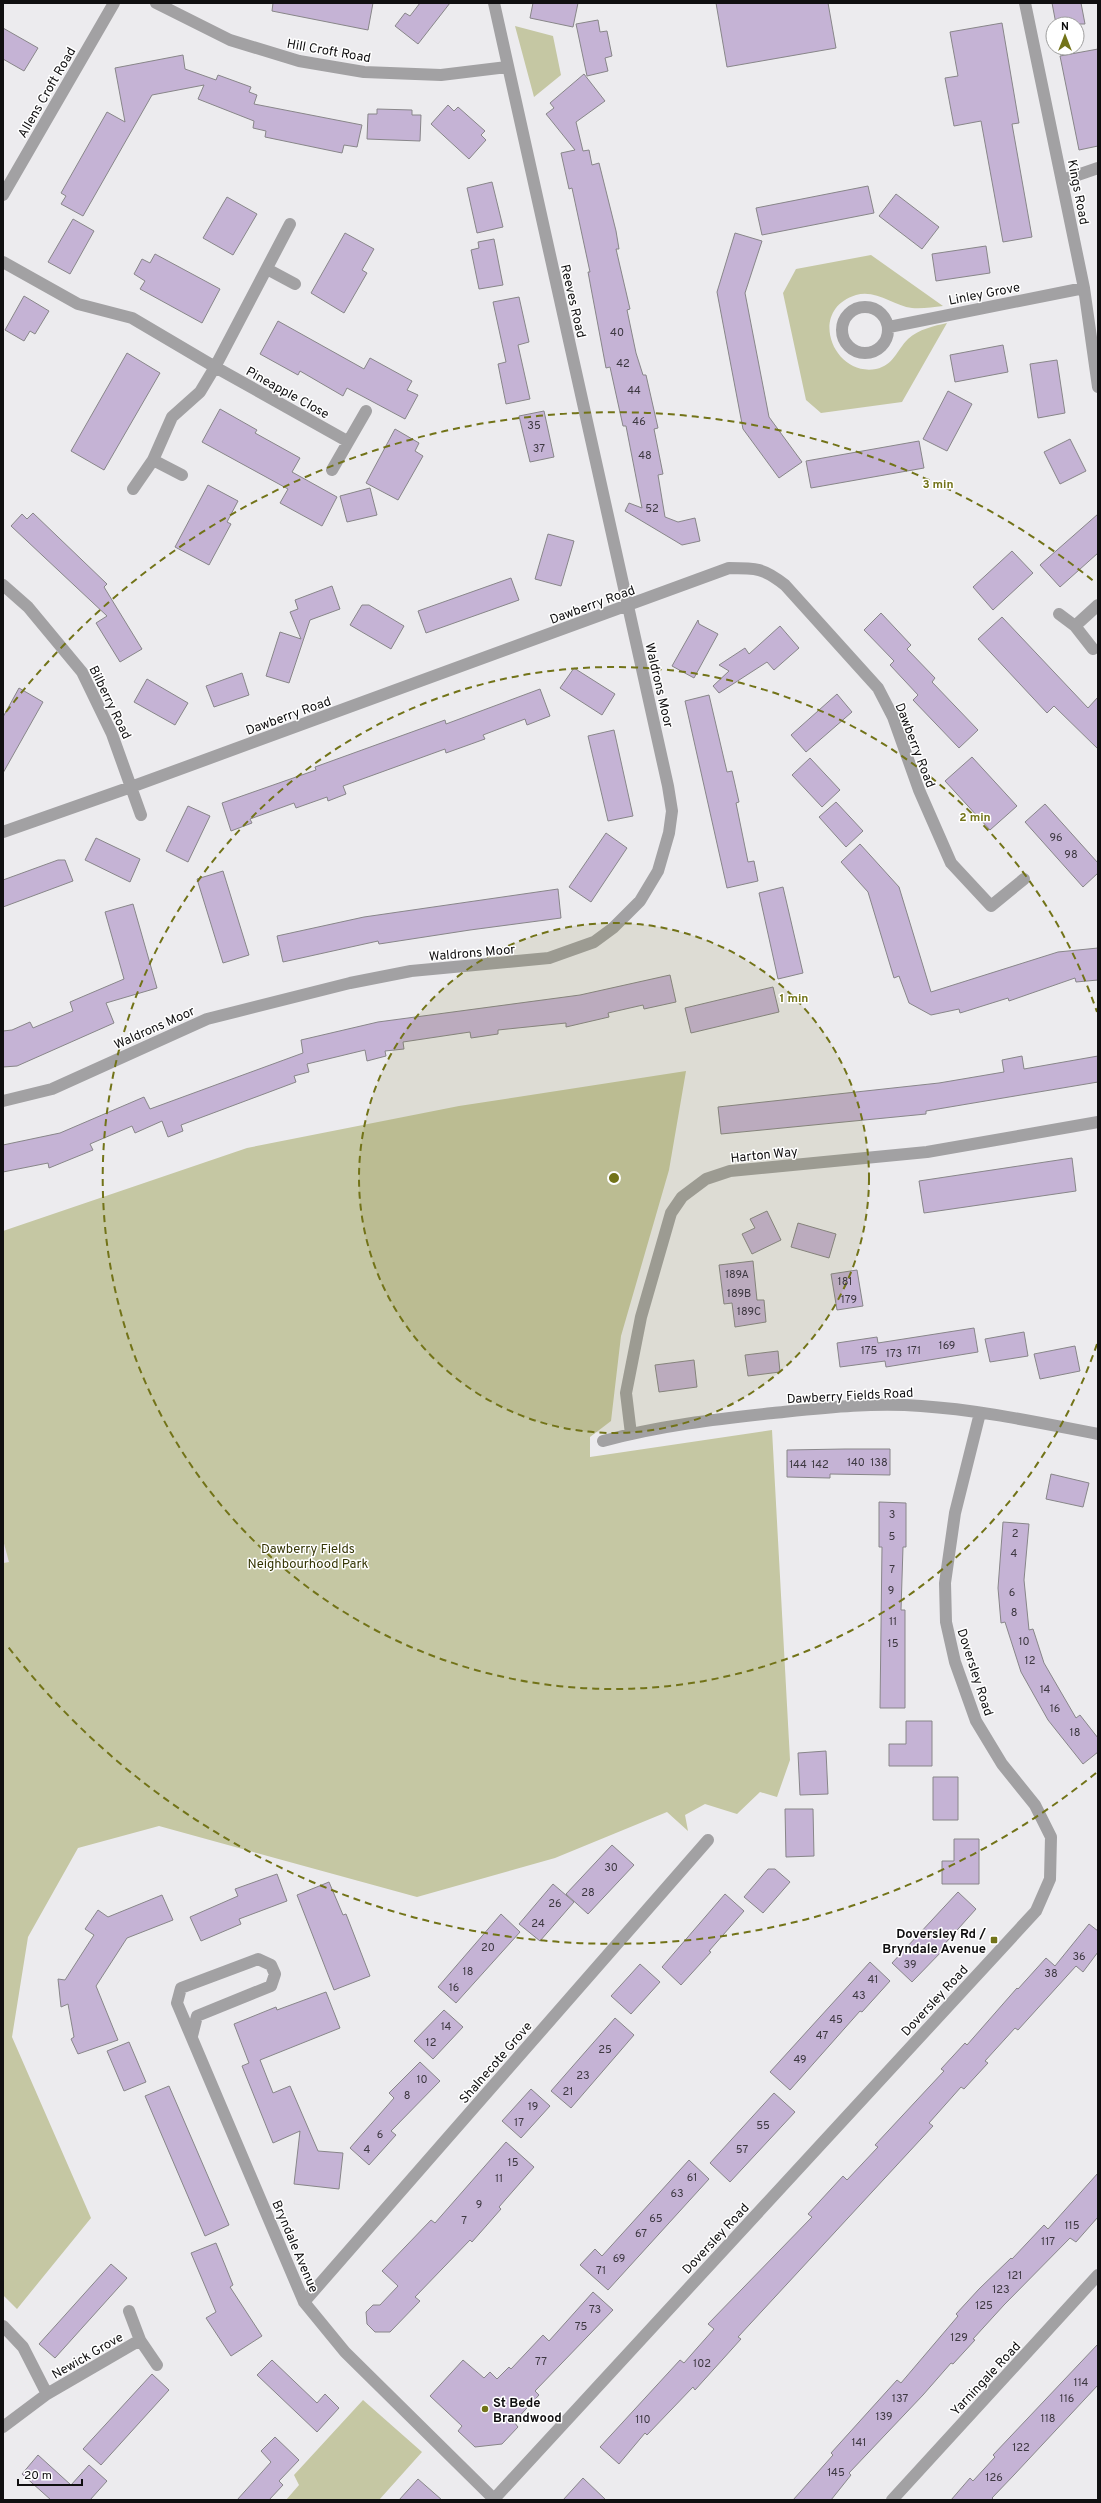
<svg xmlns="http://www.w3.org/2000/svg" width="1101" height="2503" viewBox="0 0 1101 2503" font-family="Overpass,sans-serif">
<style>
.built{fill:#e2dde7}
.green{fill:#c5c7a3}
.building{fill:#c5b3d5;stroke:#888689}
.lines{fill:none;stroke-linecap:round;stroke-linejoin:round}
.minor{stroke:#a2a1a3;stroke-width:12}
.ring{fill:none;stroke:#727318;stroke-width:2;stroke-dasharray:7 5}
.poi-dot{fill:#727318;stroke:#fff;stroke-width:1.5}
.labels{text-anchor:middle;stroke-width:3;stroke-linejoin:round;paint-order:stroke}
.number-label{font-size:11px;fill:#3d3841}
.street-label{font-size:13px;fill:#100f10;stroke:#fff}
.park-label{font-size:13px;fill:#333403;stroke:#fff}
.poi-label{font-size:13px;font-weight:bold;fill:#100f10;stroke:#fff;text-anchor:end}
.centre{fill:#727318;stroke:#fff;stroke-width:2}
.ring-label{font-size:12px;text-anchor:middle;font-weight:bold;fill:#727318;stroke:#fff;stroke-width:3;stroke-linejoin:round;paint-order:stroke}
</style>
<rect width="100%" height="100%" fill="#ecebee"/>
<!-- built -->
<path class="built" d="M3,1540l7,22 -7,1z"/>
<!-- green -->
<path class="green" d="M515,26l38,10 8,39 -27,22z
M871,255l72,51c-10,1 -21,3 -31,2 -18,-2 -36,-19 -56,-13 -49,15 -23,82 20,74 18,-4 20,-18 32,-30 11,-10 26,-13 39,-16l-45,79 -81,11 -15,-13 -23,-107 13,-24z
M686,1071l-17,99 -48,166 -10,85 -21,16v20l182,-27 18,330 -13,37 -17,-5 -23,22 -32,-10 -20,11 3,16 -21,-19 -112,46 -138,39 -258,-71 -81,22 -50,89 -16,100 79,181 -74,91 -14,-14v-732l6,-1 -6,-22v-309l244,-83 212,-42z
M363,2400l59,52 -43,48h-93l13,-15 -5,-10z"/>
<!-- building -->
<path class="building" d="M273,3h100l-5,27 -96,-19z
M420,3h30l-32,41 -23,-18 10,-13 5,3z
M533,3h45l-5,24 -43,-9z
M716,3h112l8,45 -109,19z
M1052,3h29l4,21h-29z
M598,20l2,12 7,-1 5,25 -7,2 3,13 -21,5 -11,-52z
M1002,23l17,100 -7,1 20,113 -29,5 -22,-121 -27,5 -9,-48 13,-2 -8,-44z
M3,28l35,20 -14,23 -21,-12z
M1098,49v97l-19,4 -19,-94z
M183,55l2,14 31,11 2,-5 33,12 -2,5 8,3 -3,9 108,21 -5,22 -13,-2 -2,8 -77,-16 1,-6 -13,-3 1,-7 -56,-22 6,-14 -52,10 -69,121 -22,-12 5,-8 -5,-3 46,-81 18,10 -10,-54z
M584,74l21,27 -29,21 7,29 6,-1 3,15 7,-2 17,68 3,18h-3l14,60 -3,1 9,43 7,22h3l12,53 -4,1 9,45 -5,1 7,42 13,5 17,-4 5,23 -18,4 -57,-34 4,-8 13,5 -16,-82h-3l-13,-59 -4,1 -18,-96h2l-18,-84 -3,1 -8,-36 14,-3 -29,-36 8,-6 -4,-5z
M448,105l6,6 4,-4 27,24 -4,4 5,5 -17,19 -38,-35z
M377,109l35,1v5h9l-1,26 -53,-2 1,-25h9z
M492,182l11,45 -26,6 -10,-45z
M868,186l6,27 -112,22 -6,-27z
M896,194l43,33 -17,22 -43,-33z
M227,197l30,17 -24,41 -30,-17z
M73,219l21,12 -24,43 -22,-12z
M345,233l29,16 -12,21 5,3 -23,40 -33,-20z
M735,233l27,8 -17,52 24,124 33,45 -23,16 -36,-49 -26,-137z
M494,239l9,46 -24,4 -8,-39 8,-2 -1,-6z
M986,246l4,27 -54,8 -4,-27z
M155,254l65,35 -18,34 -62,-34 5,-8 -11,-7 8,-15 8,4z
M24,296l25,15 -14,23 -5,-3 -6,10 -19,-11z
M519,297l10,45 -11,3 12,54 -24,5 -8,-40 8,-2 -13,-60z
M278,321l86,48 6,-11 42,23 -5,9 11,5 -13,24 -58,-31 -4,8 -43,-25 -2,4 -38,-21z
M1003,345l5,27 -53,10 -5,-27z
M127,353l33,20 -56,97 -33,-19z
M1057,360l8,53 -27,5 -8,-54z
M948,391l24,13 -25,47 -24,-12z
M220,409l37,21 -2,3 45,25 -8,14 45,25 -15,29 -42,-23 8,-14 -86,-47z
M544,411l10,46 -24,5 -11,-46z
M395,429l24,14 -4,8 8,5 -25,44 -32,-17z
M1070,439l16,32 -26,13 -16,-32z
M919,441l5,27 -113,20 -5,-27z
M208,485l30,16 -11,21 4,2 -22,41 -34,-18z
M370,488l7,27 -30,7 -7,-26z
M33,513l74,71 -3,3 38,62 -22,13 -24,-39 11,-7 -96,-90 11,-12 5,5z
M1098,514v39l-38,34 -20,-22z
M548,534l26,7 -13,45 -26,-7z
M1012,551l21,22 -40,37 -20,-23z
M511,578l8,22 -93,33 -8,-22z
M332,586l8,23 -30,11 -21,63 -23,-7 14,-44 21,7 -11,-27 8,-3 -3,-9z
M362,605h7l35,21 -13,23 -41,-24z
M881,613l30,32 -4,4 28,29 -3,4 46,48 -19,18 -46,-48 5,-5 -28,-30 4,-4 -30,-31z
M1002,617l86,91 10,-11v52l-44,-43 -7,7 -69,-74z
M698,620l1,4 19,10 -24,44 -22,-12z
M780,626l19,22 -25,22 -7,-8 -48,31 -6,-7 16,-15 -10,-6 26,-17 4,6z
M574,668l41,26 -13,21 -42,-27z
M242,673l7,22 -35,12 -8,-21z
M147,679l41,24 -13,22 -41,-23z
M19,688l24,14 -40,71v-56z
M540,689l10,27 -23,9 -2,-6 -42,16 2,4 -39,14 -1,-4 -102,37 3,8 -18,7 -1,-4 -31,11 -2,-5 -44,16 2,4 -21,8 -9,-28 94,-33 -1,-3 130,-47 1,4z
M837,694l15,18 -46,40 -15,-17z
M709,695l18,77 5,-1 7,31 -3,1 12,59 6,-1 4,20 -31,7 -42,-187z
M614,730l19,86 -25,5 -20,-85z
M972,757l45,49 -27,24 -45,-49z
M810,758l30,32 -18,17 -30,-32z
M836,802l27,29 -17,16 -27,-30z
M1045,804l53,59v10l-15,14 -58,-65z
M188,806l22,10 -22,46 -22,-11z
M606,833l21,15 -36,54 -22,-15z
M96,838l44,21 -10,23 -45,-22z
M860,844l39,43 32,105 127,-40 40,-4v32l-22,2 -1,-4 -66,23 -1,-3 -48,15 -1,-4 -28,6 -22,-12 -10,-27 -5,2 -26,-86 -27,-30z
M58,860h7l8,21 -70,26v-27z
M223,871l26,84 -26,8 -26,-84z
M783,887l20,86 -25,6 -19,-86z
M558,889l3,29 -91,12 -91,14 -1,-3 -95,21 -6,-26 87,-19z
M133,904l24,84 -51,15 8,20 -97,43 -14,1v-36l9,-1 18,-8 3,6 40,-17 -3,-9 54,-23 -19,-67z
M670,975l6,27 -32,7 -1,-4 -35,8 1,4 -43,10v-4l-68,7v4l-27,4 -1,-6 -67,10 1,7 -19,2 1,5 -19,5 -2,-11 -58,14 2,8 -15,4 2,6 -115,43 2,6 -15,6 -6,-16 -27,12 -3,-7 -42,18 3,6 -44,18 -1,-5 -45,9v-27l57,-12 84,-36 6,12 153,-56 -2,-13 77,-18 202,-27z
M773,987l6,25 -88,21 -6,-25z
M1022,1056l2,13 74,-13v26l-172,29v3l-205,20 -3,-27 221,-24 65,-11 -2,-12z
M1072,1158l4,33 -152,22 -5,-32z
M767,1211l14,29 -29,14 -10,-20 13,-6 -5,-9z
M798,1223l38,11 -7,24 -38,-11z
M753,1261l4,39h7l2,22 -31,5 -3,-24 -8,1 -5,-39z
M857,1270l6,36 -26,4 -6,-36z
M974,1328l4,24 -92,15 -1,-6 -45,6 -3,-24 40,-6 1,6z
M1024,1332l4,24 -38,6 -5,-23z
M1075,1346l5,25 -40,8 -6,-25z
M778,1351l2,21 -32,4 -3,-21z
M694,1360l3,27 -38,5 -4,-27z
M845,1449h45v26l-60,-1v4l-43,-1v-27z
M1051,1474l38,9 -6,24 -37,-8z
M879,1502l27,1v44h-3l-2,63h4v98h-25l2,-161h-3z
M1003,1522l26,2 -5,56 5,50 4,-1 11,34 32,55 4,-3 18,23v14l-15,12 -35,-44 -27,-48 -16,-50 -4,1 -3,-35z
M906,1721h26v45h-43v-22h17z
M826,1751l2,43 -28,1 -2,-42z
M933,1777h25v43h-25z
M785,1809h28l1,47 -28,1z
M954,1839h25v45h-37v-23h12z
M612,1845l22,20 -46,49 -22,-20z
M768,1869h7l15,13 -27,31 -19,-16z
M277,1874l10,27 -48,18 2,5 -40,17 -11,-24 48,-21 -3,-7z
M329,1882l14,33 3,-1 24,62 -36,14 -37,-95z
M553,1884l21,18 -34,39 -21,-17z
M958,1892l18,17 -35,39 2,2 -31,32 -20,-19z
M725,1894l19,17 -35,40 2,1 -30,33 -19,-18z
M162,1895l11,25 -46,18 -31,48 22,54 -40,14 -7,-15 3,-2 -6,-33 -7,3 -3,-28 7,1 29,-45 -9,-6 13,-19 10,7z
M501,1914l19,18 -64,71 -18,-16z
M1089,1924l9,7v21l-15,20 -7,-6 -58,64 -3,-2 -30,33 3,2 -24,26 -3,-2 -32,36 4,3 -195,211 3,2 -46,51 -2,-3 -46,48 -2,-2 -26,31 -19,-17 80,-87 4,3 14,-16 16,-18 -6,-5 104,-107 -4,-3 35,-38 4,4 31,-33 -3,-2 69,-74 -3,-2 24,-26 2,2 50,-57 1,1 28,-31 9,8z
M870,1962l20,19 -28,31 -2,-1 -70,79 -20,-18z
M640,1964l20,18 -29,32 -20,-18z
M326,1992l14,36 -80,32 13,33 17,-7 28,65 25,2 -4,36 -45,-5 6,-53 -27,12 -31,-77 7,-3 -15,-39 42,-17 1,3z
M444,2010l19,17 -30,32 -19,-18z
M615,2018l19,17 -63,73 -20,-17z
M129,2042l17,40 -22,9 -17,-40z
M420,2062l20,19 -49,50 5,4 -27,30 -19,-17 44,-50 -5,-5z
M169,2086l60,139 -24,11 -60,-140z
M531,2089l19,17 -29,32 -19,-17z
M774,2093l21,19 -65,70 -20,-19z
M506,2142l28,25 -35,40 2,2 -29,33 -2,-2 -55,57 5,4 -30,31h-15l-8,-8 -1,-12 7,-7h7l18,-19 -16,-15 49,-51 4,3z
M689,2160l20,19 -101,111 -28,-25 15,-16 7,7z
M1098,2173v44l-22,25 -6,-4 -66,67 -31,34 2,1 -22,24 -2,-1 -28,32 -74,78 2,2 -20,25h-38l40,-45 -2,-2 66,-73 4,3 57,-67 -2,-2 23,-25 32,-31 1,1 32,-34 4,4z
M216,2243l17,42 -3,2 32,49 -31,20 -25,-38 10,-6 -25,-59z
M111,2264l16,14 -72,80 -16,-14z
M593,2292l20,18 -78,81 4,4 -25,27 4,5 -16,17 -27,3 -17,-16 4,-5 -32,-30 33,-36 21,18 6,-6 7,7 12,-12 2,2 32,-34 6,6z
M1098,2344v41l-84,90 -22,23 2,2h-43l19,-22 3,3 22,-24 -2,-2z
M272,2360l45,43 8,-9 14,14 -22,24 -60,-57z
M152,2374l17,16 -68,75 -18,-16z
M275,2437l24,23 -20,21 4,4 -14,15h-32l34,-38 -10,-11z
M38,2455l33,30 18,-20 18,16 -17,19h-39l-29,-26z
M583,2478l23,22h-43z
M418,2479l24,21h-43z"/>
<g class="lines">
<!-- minor -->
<path class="minor" d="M156,3l74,37 69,21 65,11 77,3 66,-8
M1025,3l59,285 14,99
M1063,180l35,-12
M3,195l111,-192
M3,262l75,42 54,14 83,49 132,74
M267,269l28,15
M842 330a23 23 0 1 1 46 0a23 23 0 1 1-46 0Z
M889,327l195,-39
M153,460l29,15
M332,470l34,-59
M133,489l20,-29 19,-43 28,-25 15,-25 75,-143
M3,585l25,22 54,65 30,62 29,81
M1059,614l16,12 18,23
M1075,626l23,-21
M3,832l128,-45 598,-219c27,0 35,0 56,17l93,103 15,29 26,73 32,73 40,43 33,-27
M3,1101l49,-12 155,-70 143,-36 61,-12 138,-13 45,-16 19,-14 27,-27 18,-30 11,-38 3,-22 -4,-25 -174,-783
M631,1434l-5,-41 15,-76 30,-104 11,-16 24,-18 24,-8 197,-19 171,-30
M603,1441c55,-15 113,-22 170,-28 49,-5 99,-11 148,-7 60,4 119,17 177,28
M192,2036l5,-20 74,-30 4,-12 -4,-9 -13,-6 -77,29 -4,15 127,299 41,50 150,148
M304,2302l404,-462
M129,2311l11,29 17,25
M3,2326l20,21 24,47
M3,2427l44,-33 93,-54
M494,2499l542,-588 14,-32 1,-42 -16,-32 -33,-41 -26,-43 -21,-59 -9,-40 -1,-39 10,-70 25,-100
M892,2500l206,-225"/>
</g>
<!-- distance rings -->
<circle cx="614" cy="1178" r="255" fill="#727318" fill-opacity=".12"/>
<g class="ring">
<circle cx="614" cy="1178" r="255"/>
<path d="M1097 1344A511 511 0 1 1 1097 1012"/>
<path d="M1096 1773A766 766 0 0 1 6 1644M6 712A766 766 0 0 1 1096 583"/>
</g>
<!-- markers -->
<g class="poi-dot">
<rect x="990" y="1936" width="8" height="8" rx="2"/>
<circle cx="485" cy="2409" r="4"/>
</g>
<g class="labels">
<!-- number labels -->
<g class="number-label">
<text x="617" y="336">40</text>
<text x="623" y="367">42</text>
<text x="634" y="394">44</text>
<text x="639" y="425">46</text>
<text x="534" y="429">35</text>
<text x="539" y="452">37</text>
<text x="645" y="459">48</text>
<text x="652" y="512">52</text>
<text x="1056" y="841">96</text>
<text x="1071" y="858">98</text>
<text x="737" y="1278">189A</text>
<text x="845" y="1285">181</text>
<text x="739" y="1297">189B</text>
<text x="849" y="1303">179</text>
<text x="749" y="1315">189C</text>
<text x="947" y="1349">169</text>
<text x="869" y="1354">175</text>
<text x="914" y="1354">171</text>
<text x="894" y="1357">173</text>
<text x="856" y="1466">140</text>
<text x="879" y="1466">138</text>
<text x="798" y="1468">144</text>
<text x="820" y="1468">142</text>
<text x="892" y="1518">3</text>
<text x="1015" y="1537">2</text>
<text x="892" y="1540">5</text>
<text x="1014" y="1557">4</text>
<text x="892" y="1573">7</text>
<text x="891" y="1594">9</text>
<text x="1012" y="1596">6</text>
<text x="1014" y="1616">8</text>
<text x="893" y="1625">11</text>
<text x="1024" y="1645">10</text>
<text x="893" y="1647">15</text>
<text x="1030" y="1664">12</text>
<text x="1045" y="1693">14</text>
<text x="1055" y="1712">16</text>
<text x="1075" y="1736">18</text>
<text x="611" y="1871">30</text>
<text x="588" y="1896">28</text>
<text x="555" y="1907">26</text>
<text x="538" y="1927">24</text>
<text x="488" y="1951">20</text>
<text x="1079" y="1960">36</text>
<text x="910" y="1968">39</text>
<text x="468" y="1975">18</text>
<text x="1051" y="1977">38</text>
<text x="873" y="1983">41</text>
<text x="454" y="1991">16</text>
<text x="859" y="1999">43</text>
<text x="836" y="2023">45</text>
<text x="446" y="2030">14</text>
<text x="822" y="2039">47</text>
<text x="431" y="2046">12</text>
<text x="605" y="2053">25</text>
<text x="800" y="2063">49</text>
<text x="583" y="2079">23</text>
<text x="422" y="2083">10</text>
<text x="568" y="2095">21</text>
<text x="407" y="2099">8</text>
<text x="533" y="2110">19</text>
<text x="519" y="2126">17</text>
<text x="763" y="2129">55</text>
<text x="380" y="2138">6</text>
<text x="367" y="2153">4</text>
<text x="742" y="2153">57</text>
<text x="513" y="2166">15</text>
<text x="692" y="2181">61</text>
<text x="499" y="2182">11</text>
<text x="677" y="2197">63</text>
<text x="479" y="2208">9</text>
<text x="656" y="2222">65</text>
<text x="464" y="2224">7</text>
<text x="1072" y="2229">115</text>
<text x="641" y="2237">67</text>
<text x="1048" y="2245">117</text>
<text x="619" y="2262">69</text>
<text x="601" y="2274">71</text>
<text x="1015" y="2279">121</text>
<text x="1001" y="2293">123</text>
<text x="984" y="2309">125</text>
<text x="595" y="2313">73</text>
<text x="581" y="2330">75</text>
<text x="959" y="2341">129</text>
<text x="541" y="2365">77</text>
<text x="702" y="2367">102</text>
<text x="1081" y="2386">114</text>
<text x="900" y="2402">137</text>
<text x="1067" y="2402">116</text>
<text x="884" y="2420">139</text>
<text x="1048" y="2422">118</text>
<text x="643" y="2423">110</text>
<text x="859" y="2446">141</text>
<text x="1021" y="2451">122</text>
<text x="836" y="2476">145</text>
<text x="994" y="2481">126</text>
</g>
<!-- street labels -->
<g class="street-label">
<text transform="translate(329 50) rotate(10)" y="5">Hill Croft Road</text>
<text transform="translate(46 92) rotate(-60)" y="5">Allens Croft Road</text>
<text transform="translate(1079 192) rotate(79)" y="5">Kings Road</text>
<text transform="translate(984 293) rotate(-11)" y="5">Linley Grove</text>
<text transform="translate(574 301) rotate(77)" y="5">Reeves Road</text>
<text transform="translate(288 392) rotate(29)" y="5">Pineapple Close</text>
<text transform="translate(592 604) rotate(-20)" y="5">Dawberry Road</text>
<text transform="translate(660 685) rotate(77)" y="5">Waldrons Moor</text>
<text transform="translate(111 702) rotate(64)" y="5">Bilberry Road</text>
<text transform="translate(288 715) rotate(-20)" y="5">Dawberry Road</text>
<text transform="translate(916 745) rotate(69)" y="5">Dawberry Road</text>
<text transform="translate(472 952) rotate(-5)" y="5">Waldrons Moor</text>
<text transform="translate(154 1027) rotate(-24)" y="5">Waldrons Moor</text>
<text transform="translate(764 1154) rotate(-6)" y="5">Harton Way</text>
<text transform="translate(850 1395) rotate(-3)" y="5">Dawberry Fields Road</text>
<text transform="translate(976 1672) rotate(72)" y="5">Doversley Road</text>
<text transform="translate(934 2000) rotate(-47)" y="5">Doversley Road</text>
<text transform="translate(495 2062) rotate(-49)" y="5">Shalnecote Grove</text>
<text transform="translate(715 2238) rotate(-47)" y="5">Doversley Road</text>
<text transform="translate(296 2246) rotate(67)" y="5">Bryndale Avenue</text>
<text transform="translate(87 2355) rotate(-30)" y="5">Newick Grove</text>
<text transform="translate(985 2378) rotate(-47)" y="5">Yarningale Road</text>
</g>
<!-- park labels -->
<g class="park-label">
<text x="308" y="1553">Dawberry Fields<tspan x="308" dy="15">Neighbourhood Park</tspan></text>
</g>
<!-- poi labels -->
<g class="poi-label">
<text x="986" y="1938">Doversley Rd /<tspan x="986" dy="15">Bryndale Avenue</tspan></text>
<text x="493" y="2407" text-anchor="start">St Bede<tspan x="493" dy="15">Brandwood</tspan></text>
</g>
</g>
<circle cx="614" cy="1178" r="6" class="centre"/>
<g class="ring-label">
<text x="938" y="488">3 min</text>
<text x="975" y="821">2 min</text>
<text x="794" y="1002">1 min</text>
</g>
<!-- border -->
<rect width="1101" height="2503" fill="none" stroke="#100f10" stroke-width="8"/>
<!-- north arrow -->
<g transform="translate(1065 36)"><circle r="19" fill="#ffffff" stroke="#9f9f9f"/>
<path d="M0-3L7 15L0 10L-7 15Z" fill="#727318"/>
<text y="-6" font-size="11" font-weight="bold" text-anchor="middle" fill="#100f10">N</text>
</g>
<!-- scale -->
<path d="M18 2479v6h64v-6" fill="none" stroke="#100f10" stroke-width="2"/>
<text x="24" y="2479" font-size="12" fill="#100f10" stroke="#ffffff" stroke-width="3" paint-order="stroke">20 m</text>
</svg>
